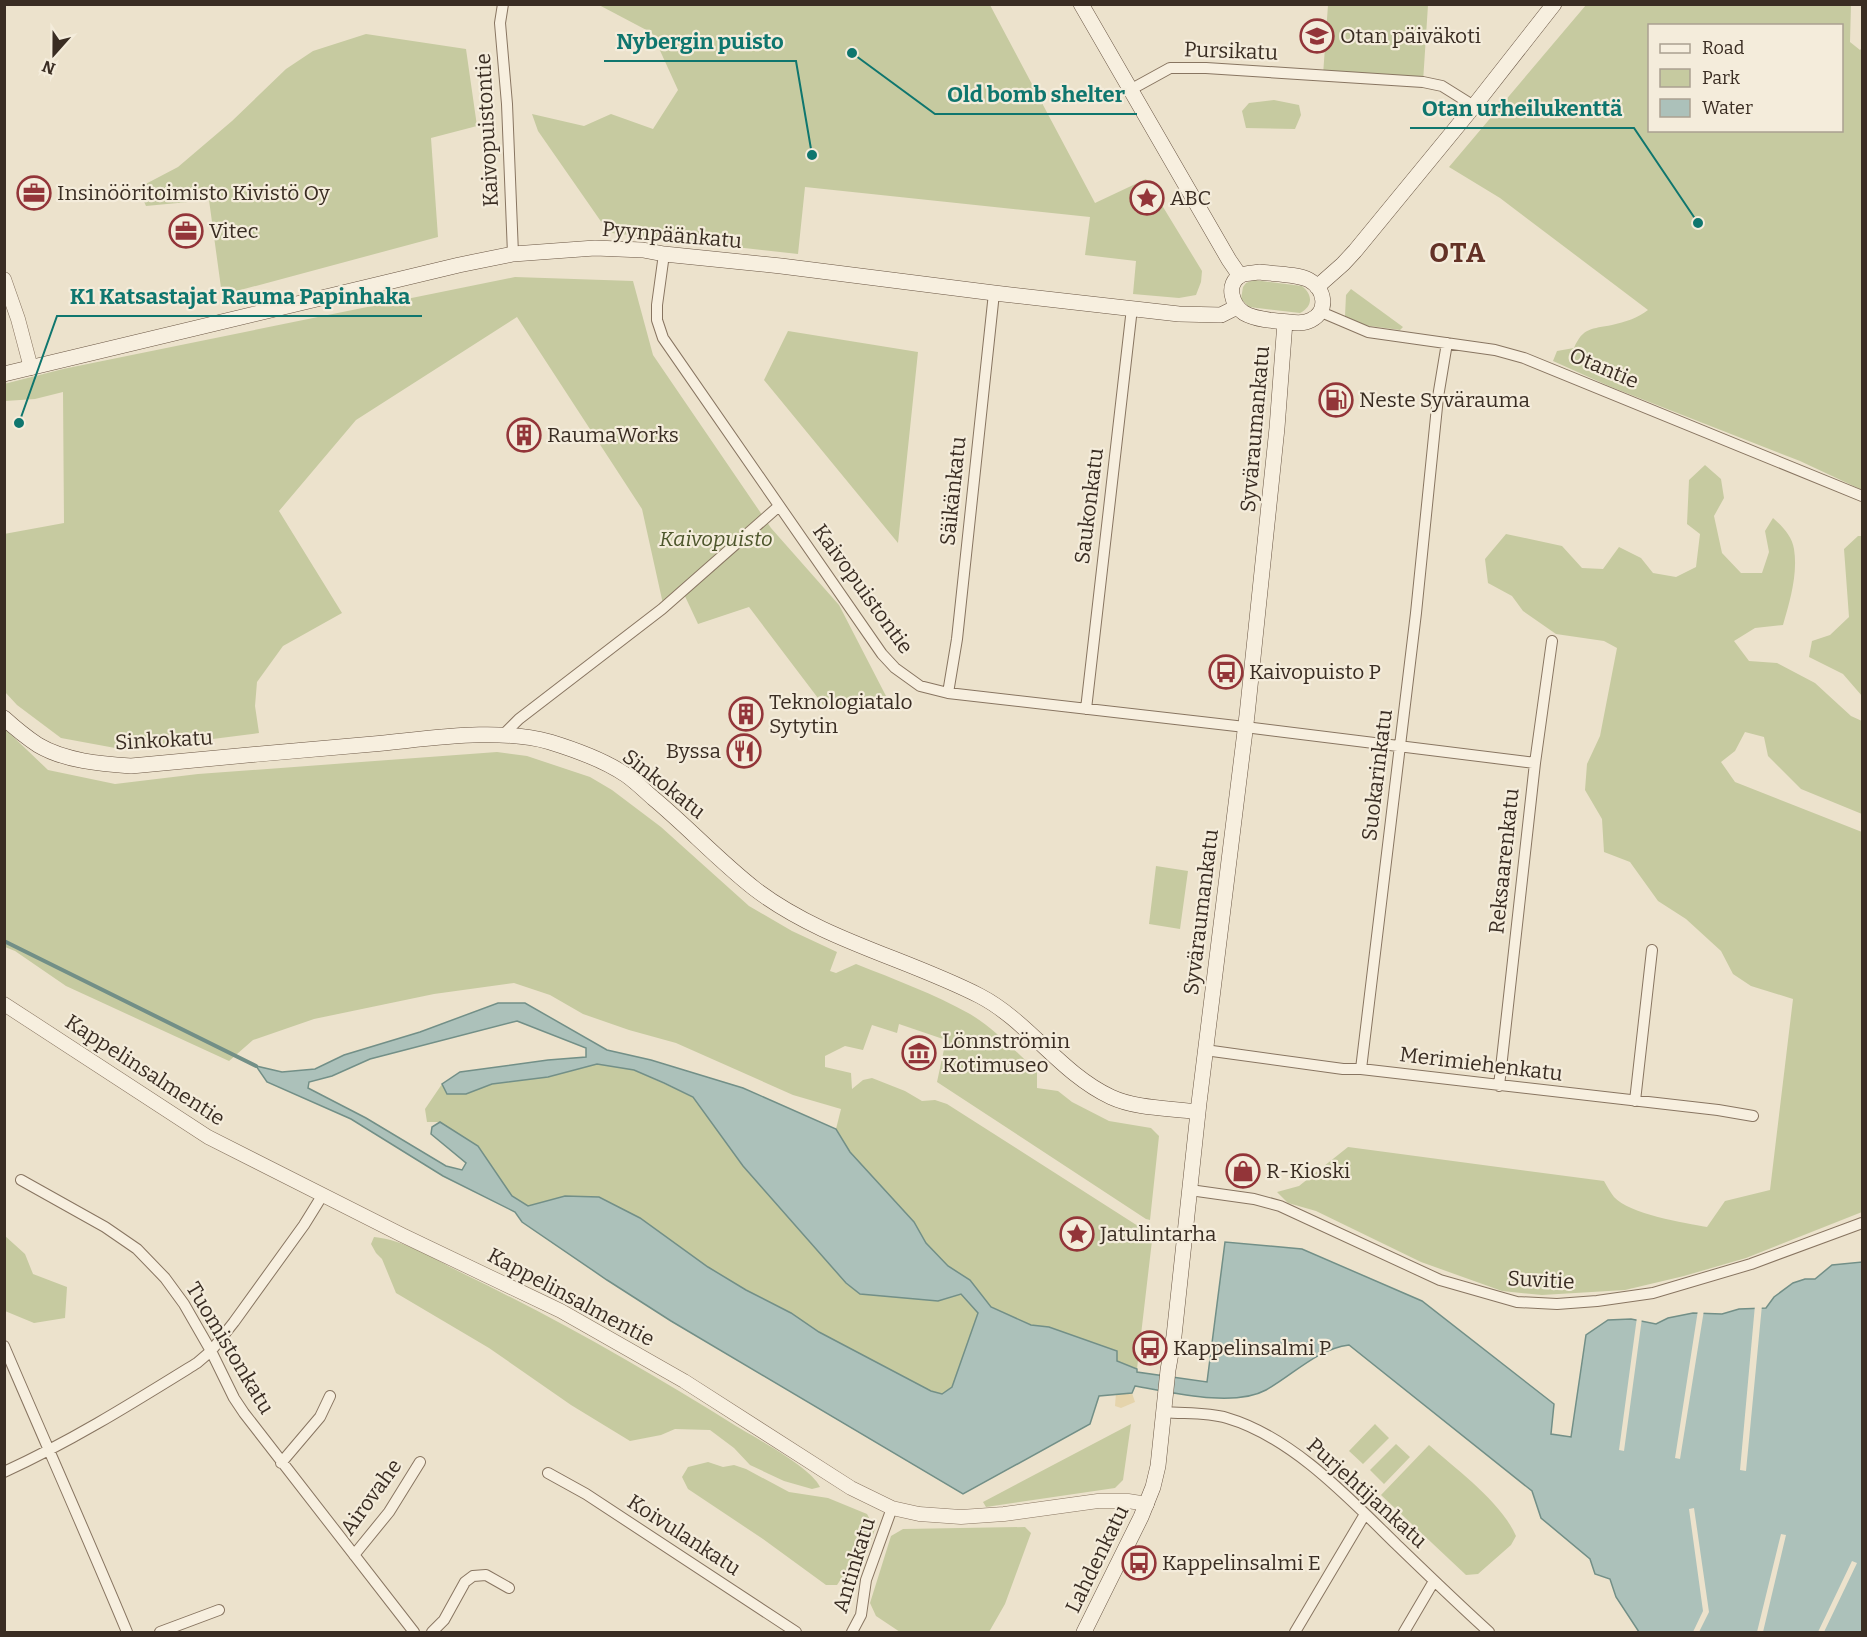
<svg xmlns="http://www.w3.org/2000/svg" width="1867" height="1637" viewBox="0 0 1867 1637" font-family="Bitter,serif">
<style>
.green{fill:#c6caa0;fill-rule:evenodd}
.sand{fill:#e5d4ac}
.water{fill:#acc1ba;stroke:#728f87;stroke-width:1.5;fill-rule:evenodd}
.pier{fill:#ece2cc}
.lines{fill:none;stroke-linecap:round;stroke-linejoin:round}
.stream{stroke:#728f87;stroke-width:4}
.minor-casing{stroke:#887561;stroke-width:12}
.tertiary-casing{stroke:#887561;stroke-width:15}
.secondary-casing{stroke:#6a5644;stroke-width:16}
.minor{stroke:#f7efdf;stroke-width:10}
.tertiary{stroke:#f7efdf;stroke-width:14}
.secondary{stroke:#f7efdf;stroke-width:15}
.labels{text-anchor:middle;stroke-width:4.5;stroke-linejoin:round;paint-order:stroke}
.poi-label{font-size:21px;fill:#3a2d23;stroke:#f4ecdb;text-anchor:start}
.street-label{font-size:21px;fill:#3a2d23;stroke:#f4ecdb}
.park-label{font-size:21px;font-style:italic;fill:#4c552b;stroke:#f4ecdb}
.district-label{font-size:27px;font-weight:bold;letter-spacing:1.5px;fill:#633126;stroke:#f4ecdb}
.leader{fill:none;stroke:#0f766e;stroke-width:2}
.callout-dot{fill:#0f766e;stroke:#f4ecdb;stroke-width:2}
.callout-label{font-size:22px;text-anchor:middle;font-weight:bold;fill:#0f766e;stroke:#f4ecdb;stroke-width:4.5;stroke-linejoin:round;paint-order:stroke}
</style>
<rect width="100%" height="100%" fill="#ece2cc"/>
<!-- green -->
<path class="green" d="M599,5h391l105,198 51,-24 56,92 -1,11 -5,13 -17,3 -46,-4 3,-33 -51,-6 5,-38 -285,-30 -7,67 -186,-21 -10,-10 -64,-92 -6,-17 52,12 27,-12 42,15 25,-39 -26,-57z
M1328,5h100l-5,77 -100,-7z
M1586,5h265l-1,37 10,8 2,-2v442l-62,-29 -189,-74 -58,-26 4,-10 17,-3c9,-21 18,-19 38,-23 13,-3 26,-7 36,-15l-148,-112 -51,-31zM1650,26h192v104h-192z
M366,34l100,15 11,77 -46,12 7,99 -216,58 -13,-95 -63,6 -8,-18 40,-21 54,-46 54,-52 27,-18z
M1274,100l25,5 2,10 -6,14 -49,-1 -4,-17 7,-8z
M515,277l118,4 20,74 118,173 68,77 47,91 -59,14 -78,-103 -51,17 -15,-32 -20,12 -21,-95 -125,-192 -161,103 -77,91 63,102 -59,33 -26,36 -2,24 4,27 -133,17 -65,-12 -44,-33 -12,-13 -1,-158 60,-11 -1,-131 -28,7 -30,2 -1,-17 59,-15z
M1254,280l48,6c11,9 11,20 -2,27l-51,-6 -8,-8 2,-12 3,-4z
M1351,289l52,38 -3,3 -37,-5 -18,-9 1,-21z
M788,331l130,21 -20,191 -134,-163z
M1705,465l16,14 3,19 -10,18 8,37 19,20h21l7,-21 -4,-21 8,-13c9,8 19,18 21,31 4,25 -4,52 -11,76l-28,3 -21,13 15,20 28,2 38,20 36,33 11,5v93l-61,-25 -33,-33 -4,-19 -19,-5 -10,19 -14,11 14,20 127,50v380l-116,46 -62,18 -59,14 -83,5 -40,-4 -81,-29 -105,-51 -28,-8 -11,-11 22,-6 49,-39 256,34c3,5 6,11 10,16 15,17 71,26 93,30l18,-26 45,-11 23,-191 -42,-13 -18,-12 -12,-23 -35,-32 -28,-18 -28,-39 -26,-10 -2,-33 -17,-29 2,-26 13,-28 17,-88 -13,-7 -48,-7 -33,-23 -11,-15 -24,-13 -3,-24 21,-25 56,12 20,22 21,1 16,-22 22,11 12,15 23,4 20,-10 4,-33 -13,-10 2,-44z
M1858,536h4v160l-19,-22 -34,-17 3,-16 18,-6 19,-18 -5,-68z
M4,728l44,42 67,14 83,-10 299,-22 30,4 63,21 22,13 49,37 88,79 43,25 45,21 -7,19 6,2 20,-9c38,15 78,30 114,50 25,15 46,38 67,57v17l21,3 14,11 37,19 42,7 8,8 -9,84 -4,-1 -209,-137 9,-42 -47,-16 -2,9 -25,-8 -9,25 -18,-4 -20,10v11l26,6 1,16 11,-9 9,-2 33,13 17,10 13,-1 12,4 191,122 15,6 -16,137 -20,-8 -68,-33 -18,-3 -40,-18 -21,-27 -22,-14 -23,-23 -11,-21 -64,-70 -14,-23 5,-20 -48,-14 -117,-52 -47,-13 -46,-16 -33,-19 -36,-12 -80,11 -120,25 -61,21 -24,21 -163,-75 -51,-35 -10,-4z
M1156,866l32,5 -8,58 -31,-5z
M597,1064l37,6 59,27 50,69 103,117 14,11 78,7 23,-7 17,19 -26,74 -10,7 -11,-3 -112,-59 -28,-19 -45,-23 -38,-23 -68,-49 -75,-22 -37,10 -16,-10 -72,-74h-13l-2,-13 17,-25 5,10h19l26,-10 56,-7z
M4,1235l21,19 8,20 34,13 -2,31 -31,5 -29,-12z
M374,1237c32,3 63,24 92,38 93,45 182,96 270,151 20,12 76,42 84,61l-8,2 -28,-8 -34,-16 -16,-17 -24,-18 -35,-1 -14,6 -31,6 -59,-36 -82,-57 -93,-55 -14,-34 -6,-6 -5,-9z
M1131,1424l-8,56 -8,8 -129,19 -3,-5z
M1375,1424l14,14 -26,26 -14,-13z
M1396,1444l14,13 -26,27 -14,-14z
M1429,1445c28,25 72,57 87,91l-5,9 -33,29 -12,1 -85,-80z
M708,1462l15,5 11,-2 12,4 43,23 39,6 39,16 8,15 -10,28 -18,13 -10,15h-11l-63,-46 -75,-50 -6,-12 6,-10z
M1025,1527l6,6 -26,71 -16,28h-89l-24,-16 -6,-13 11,-35 10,-32 12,-7z"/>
<!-- sand -->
<path class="sand" d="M1116,1393h16l3,9 -14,6 -6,-2z"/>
<!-- water -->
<path class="water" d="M498,1003h27l82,47 44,10 92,28 93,41 14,23 64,70 12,21 22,23 22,14 21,27 40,18 18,2 68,24v10l20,8v3l70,10 18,-140 77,7 120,52 132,103 -3,30 20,3 15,-102 22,-15 23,-1 25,5 12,-6 25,-5 29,1 17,-5 27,-1 8,-11 19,-14 12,-4h10l17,-14 30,-3v370h-223l-23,-35 -6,-18 -15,-5 -5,-15 -49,-41 -9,-27 -183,-146c-32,4 -56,30 -83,45 -33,18 -96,2 -131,-4l-3,7 -33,3 -9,28 -127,70 -292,-173 -64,-41 -85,-58 -7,-10 -72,-36 -92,-57 -84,-37 -11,-16 26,6 33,-3 29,-14 76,-23zM517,1021l69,27v9l-38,3 -88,12 -18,12 5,10h19l26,-10 56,-7 49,-13 37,6 30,13 29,14 50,69 103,117 14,11 78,7 23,-7 17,19 -26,74 -10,7 -11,-3 -112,-59 -28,-19 -45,-23 -38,-23 -68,-49 -41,-21 -34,-1 -37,10 -16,-10 -34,-50 -38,-24 -8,5 -1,7 35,29 -4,7 -16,-4 -80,-48 -58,-30 1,-6 23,-6 38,-17z"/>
<!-- pier -->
<path class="pier" d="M1755,1305h7l-16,166 -6,-1z
M1698,1310h6l-24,149 -5,-1z
M1637,1317l5,1 -18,133 -5,-1z
M1694,1508l15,104 -10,20h-6l10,-21 -14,-102z
M1781,1534l5,1 -23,97h-6z
M1852,1561l5,2 -33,69h-6z"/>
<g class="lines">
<!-- stream -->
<path class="stream" d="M4,941l252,125"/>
<!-- minor casing -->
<g class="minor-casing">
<path id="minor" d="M503,4l-3,19 7,81 6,150
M1130,90l40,-22h36l217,14 19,4 32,20
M664,254l-7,51v15l6,18 219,316 13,14 25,18 28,7 297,34 290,36
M1321,312l47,20 127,18 29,8 338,138
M948,693l9,-54 37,-346
M1086,709l46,-401
M502,736l17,-17 143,-110 117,-103
M1205,1050l138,19h18l357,41 35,6
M1361,1069l55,-456 22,-216 9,-54
M1499,1086l36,-323 17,-122
M1635,1101l17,-151
M21,1180l84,47 32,22 28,29 19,26 27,47 23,47 10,15 170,219
M1190,1190l64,9 26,7 160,74 77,22 40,2 40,-3 56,-8 98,-29 111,-41
M4,1346c41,96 83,190 123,286
M1164,1412c20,2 42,0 63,6 65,19 122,80 170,127 30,29 61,59 92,87
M281,1463l39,-46 10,-21
M4,1472c68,-31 130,-70 193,-109l14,-12 23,-29 70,-97 18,-29
M548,1473l38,21 210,138
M354,1555l35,-43 31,-50
M160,1632l59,-22
M432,1632l12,-12 21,-38 8,-6 13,-1 23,13
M852,1632l9,-17 5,-35 26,-72
M1295,1632l70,-118
M1404,1632l30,-51"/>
</g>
<!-- tertiary casing -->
<g class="tertiary-casing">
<path id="tertiary" d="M4,279l14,40 13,49
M4,1004l204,133 194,98 159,76 123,70 167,107 41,20 27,6 42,3 43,-3 94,-13h30l19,3"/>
</g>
<!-- secondary casing -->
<g class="secondary-casing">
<path id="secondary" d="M1081,4l148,256 11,16
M1259,272c14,2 39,2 50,8 16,9 20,31 2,40 -7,4 -15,3 -22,2 -14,-1 -33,-2 -45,-9 -12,-8 -19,-29 -3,-38 5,-2 13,-2 18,-3z
M1317,287l26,-23 12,-13 119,-145 80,-102
M4,374l455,-109 54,-11 82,-6 48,2 21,4 117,12 213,27 185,21 42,1 16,-8
M4,718c11,10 22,19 34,27 27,16 63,19 93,21 81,-8 161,-15 242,-22 56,-5 123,-17 177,-2 26,8 54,18 76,33 10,7 19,16 27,23 35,29 66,63 102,91 67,51 151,69 225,107 48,25 80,77 131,101 26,12 59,11 87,15
M1084,1632l57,-115 12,-30 5,-21 10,-96 6,-34 25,-233 48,-388 30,-287 8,-106"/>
</g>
<!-- minor -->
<use href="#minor" class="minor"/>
<!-- tertiary -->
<use href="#tertiary" class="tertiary"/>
<!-- secondary -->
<use href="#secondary" class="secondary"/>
</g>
<!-- icons -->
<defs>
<g id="school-ring" transform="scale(1.725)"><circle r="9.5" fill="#f4ecdb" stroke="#933539" stroke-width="1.5"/><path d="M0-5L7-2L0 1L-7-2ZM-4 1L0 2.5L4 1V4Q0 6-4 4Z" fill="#933539"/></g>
<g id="office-ring" transform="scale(1.725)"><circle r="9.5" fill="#f4ecdb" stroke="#933539" stroke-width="1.5"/><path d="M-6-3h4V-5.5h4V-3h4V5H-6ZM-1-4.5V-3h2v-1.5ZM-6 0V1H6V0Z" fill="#933539"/></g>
<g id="sight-ring" transform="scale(1.725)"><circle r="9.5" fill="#f4ecdb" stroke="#933539" stroke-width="1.5"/><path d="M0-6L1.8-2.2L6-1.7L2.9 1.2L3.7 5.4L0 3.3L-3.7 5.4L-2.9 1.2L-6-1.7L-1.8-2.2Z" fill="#933539"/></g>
<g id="fuel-ring" transform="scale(1.725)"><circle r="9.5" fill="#f4ecdb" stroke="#933539" stroke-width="1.5"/><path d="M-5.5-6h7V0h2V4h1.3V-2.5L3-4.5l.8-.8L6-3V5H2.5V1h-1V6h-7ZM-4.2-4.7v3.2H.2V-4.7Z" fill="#933539"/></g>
<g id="building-ring" transform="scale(1.725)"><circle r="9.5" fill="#f4ecdb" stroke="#933539" stroke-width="1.5"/><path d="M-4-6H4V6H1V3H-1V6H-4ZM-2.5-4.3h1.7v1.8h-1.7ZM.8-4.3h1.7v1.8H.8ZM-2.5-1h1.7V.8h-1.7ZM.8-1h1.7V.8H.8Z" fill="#933539"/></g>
<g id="bus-ring" transform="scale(1.725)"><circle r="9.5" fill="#f4ecdb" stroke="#933539" stroke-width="1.5"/><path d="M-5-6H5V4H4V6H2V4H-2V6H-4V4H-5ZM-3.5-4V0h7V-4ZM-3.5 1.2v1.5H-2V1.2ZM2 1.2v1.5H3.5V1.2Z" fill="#933539"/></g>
<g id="restaurant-ring" transform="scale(1.725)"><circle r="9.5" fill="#f4ecdb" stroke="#933539" stroke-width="1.5"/><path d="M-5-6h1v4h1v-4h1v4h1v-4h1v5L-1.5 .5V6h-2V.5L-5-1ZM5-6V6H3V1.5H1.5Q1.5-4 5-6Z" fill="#933539"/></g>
<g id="museum-ring" transform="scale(1.725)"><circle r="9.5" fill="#f4ecdb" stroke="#933539" stroke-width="1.5"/><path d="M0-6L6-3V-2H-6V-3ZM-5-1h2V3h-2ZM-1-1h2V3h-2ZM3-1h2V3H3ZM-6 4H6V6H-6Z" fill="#933539"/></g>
<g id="shop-ring" transform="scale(1.725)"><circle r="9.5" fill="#f4ecdb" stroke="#933539" stroke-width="1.5"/><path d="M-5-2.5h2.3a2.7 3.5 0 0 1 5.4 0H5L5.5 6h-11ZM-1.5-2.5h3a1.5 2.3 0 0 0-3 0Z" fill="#933539"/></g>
</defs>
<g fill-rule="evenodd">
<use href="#school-ring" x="1317" y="36"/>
<use href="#office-ring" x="34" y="193"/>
<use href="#sight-ring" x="1147" y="198"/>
<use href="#office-ring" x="186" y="231"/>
<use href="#fuel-ring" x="1336" y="400"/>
<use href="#building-ring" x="524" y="435"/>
<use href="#bus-ring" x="1226" y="672"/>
<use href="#building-ring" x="746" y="714"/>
<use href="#restaurant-ring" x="744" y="751"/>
<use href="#museum-ring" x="919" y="1053"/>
<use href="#shop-ring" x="1243" y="1171"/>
<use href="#sight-ring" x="1077" y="1234"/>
<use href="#bus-ring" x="1150" y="1348"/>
<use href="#bus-ring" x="1139" y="1563"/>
</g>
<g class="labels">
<!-- poi labels -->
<g class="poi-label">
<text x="1340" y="43">Otan päiväkoti</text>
<text x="57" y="200">Insinööritoimisto Kivistö Oy</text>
<text x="1170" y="205">ABC</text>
<text x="209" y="238">Vitec</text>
<text x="1359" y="407">Neste Syvärauma</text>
<text x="547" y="442">RaumaWorks</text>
<text x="1249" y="679">Kaivopuisto P</text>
<text x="769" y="709">Teknologiatalo<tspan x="769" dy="24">Sytytin</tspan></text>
<text x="721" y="758" text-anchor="end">Byssa</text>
<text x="942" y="1048">Lönnströmin<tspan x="942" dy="24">Kotimuseo</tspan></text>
<text x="1266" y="1178">R-Kioski</text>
<text x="1100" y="1241">Jatulintarha</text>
<text x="1173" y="1355">Kappelinsalmi P</text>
<text x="1162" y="1570">Kappelinsalmi E</text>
</g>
<!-- street labels -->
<g class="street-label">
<text transform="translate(1231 51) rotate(2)" y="7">Pursikatu</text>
<text transform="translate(487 130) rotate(-93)" y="7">Kaivopuistontie</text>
<text transform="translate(672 235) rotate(5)" y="7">Pyynpäänkatu</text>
<text transform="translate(1604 368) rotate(23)" y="7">Otantie</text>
<text transform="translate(1255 429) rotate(-85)" y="7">Syväraumankatu</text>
<text transform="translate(953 491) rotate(-84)" y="7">Säikänkatu</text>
<text transform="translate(1089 506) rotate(-83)" y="7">Saukonkatu</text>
<text transform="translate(863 589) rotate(54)" y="7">Kaivopuistontie</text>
<text transform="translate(164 740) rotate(-3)" y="7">Sinkokatu</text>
<text transform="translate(1377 775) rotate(-83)" y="7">Suokarinkatu</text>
<text transform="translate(664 784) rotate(38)" y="7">Sinkokatu</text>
<text transform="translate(1504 861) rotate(-84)" y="7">Reksaarenkatu</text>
<text transform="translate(1201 912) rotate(-83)" y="7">Syväraumankatu</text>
<text transform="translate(1481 1064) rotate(7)" y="7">Merimiehenkatu</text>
<text transform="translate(145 1070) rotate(33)" y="7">Kappelinsalmentie</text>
<text transform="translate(1541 1280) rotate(3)" y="7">Suvitie</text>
<text transform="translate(571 1297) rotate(28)" y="7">Kappelinsalmentie</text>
<text transform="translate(230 1348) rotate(59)" y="7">Tuomistonkatu</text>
<text transform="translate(1367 1493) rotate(42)" y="7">Purjehtijankatu</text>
<text transform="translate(371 1497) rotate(-54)" y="7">Airovahe</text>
<text transform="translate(684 1535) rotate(33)" y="7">Koivulankatu</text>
<text transform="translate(1097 1559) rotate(-64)" y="7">Lahdenkatu</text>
<text transform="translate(854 1565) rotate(-73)" y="7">Antinkatu</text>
</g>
<!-- park labels -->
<g class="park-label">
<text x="716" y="546">Kaivopuisto</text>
</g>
<!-- district labels -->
<g class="district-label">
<text x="1458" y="262">OTA</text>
</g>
</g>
<!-- callouts -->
<path class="leader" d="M812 155L796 61H604M852 53L935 114H1137M1698 223L1634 128H1410M19 423L57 316H422"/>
<g class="callout-dot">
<circle cx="812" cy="155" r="6"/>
<circle cx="852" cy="53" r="6"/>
<circle cx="1698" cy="223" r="6"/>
<circle cx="19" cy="423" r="6"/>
</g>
<g class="callout-label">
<text x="700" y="49">Nybergin puisto</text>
<text x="1036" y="102">Old bomb shelter</text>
<text x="1522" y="116">Otan urheilukenttä</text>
<text x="240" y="304">K1 Katsastajat Rauma Papinhaka</text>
</g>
<!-- border -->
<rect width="1867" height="1637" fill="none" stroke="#3a2d23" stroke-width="12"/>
<!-- legend -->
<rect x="1648" y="24" width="195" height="108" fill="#f4ecdb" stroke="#aaa091" stroke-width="1.5"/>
<rect x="1660" y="44" width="30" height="9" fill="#f7efdf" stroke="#aaa091" stroke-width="1.5"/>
<text x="1702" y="54" font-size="18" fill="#3a2d23">Road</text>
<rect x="1660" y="69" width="30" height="18" fill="#c6caa0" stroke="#aaa091" stroke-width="1.5"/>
<text x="1702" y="84" font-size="18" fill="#3a2d23">Park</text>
<rect x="1660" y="99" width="30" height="18" fill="#acc1ba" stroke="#aaa091" stroke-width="1.5"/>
<text x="1702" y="114" font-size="18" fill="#3a2d23">Water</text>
<!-- north arrow -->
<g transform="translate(54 54) rotate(201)" stroke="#f4ecdb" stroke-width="4.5" paint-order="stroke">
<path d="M0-4.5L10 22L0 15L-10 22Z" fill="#3a2d23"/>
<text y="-9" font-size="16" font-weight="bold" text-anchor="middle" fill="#3a2d23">N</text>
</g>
</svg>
